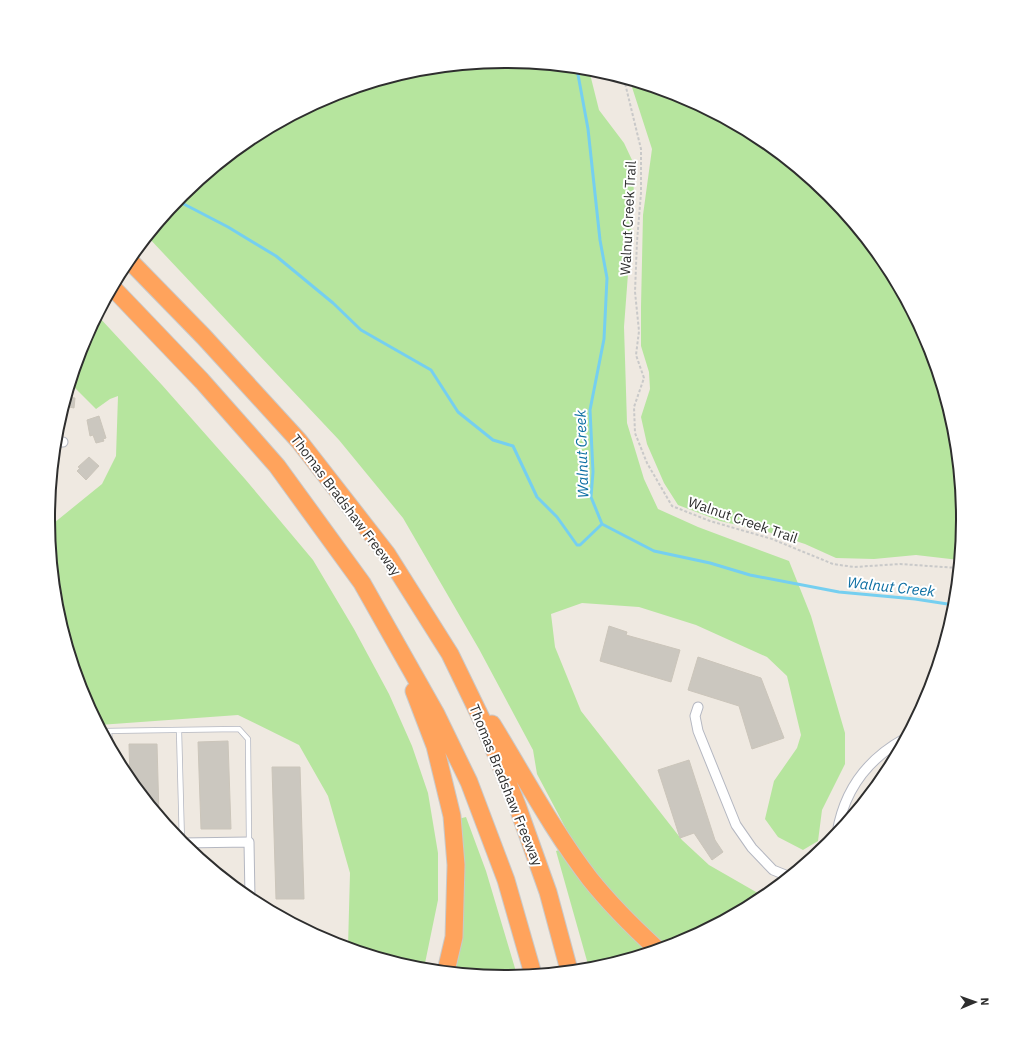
<svg xmlns="http://www.w3.org/2000/svg" width="1011" height="1038" viewBox="0 0 1011 1038" font-family="'IBM Plex Sans',sans-serif">
<style>
.green{fill:#b6e59e}
.lines{fill:none;stroke-linecap:round;stroke-linejoin:round}
.stream{stroke:#75cff0;stroke-width:3}
.building{fill:#cbc7bf;stroke:#cbc5ba}
.service-casing{stroke:#b4b7c1;stroke-width:6}
.minor-casing{stroke:#b4b7c1;stroke-width:11}
.motorway-casing{stroke:#c9c9c9;stroke-width:19}
.path{stroke:#c9c9c9;stroke-width:2;stroke-dasharray:3 2;stroke-linecap:butt}
.service{stroke:#fff;stroke-width:4.5}
.minor{stroke:#fff;stroke-width:9}
.motorway{stroke:#ffa35c;stroke-width:17}
.labels{text-anchor:middle;stroke-width:4;stroke-linejoin:round;paint-order:stroke}
.street-label{font-size:14px;fill:#2e2e2e;stroke:#fff}
.water-label{font-size:15px;font-style:italic;fill:#0d6fa3;stroke:#fff}
.rim{fill:none;stroke:#2e2e2e;stroke-width:2}
</style>
<rect width="100%" height="100%" fill="#efe9e1"/>
<!-- green -->
<path class="green" d="M506,62l83,8 10,40 25,33 8,17 2,34 -10,133 3,96 17,56 14,30 40,18 91,34 22,55 34,117v31l-23,46 -4,31 -15,9 -25,-13 -13,-18 9,-38 23,-33 4,-13 -14,-59 -20,-19 -71,-32 -57,-18 -57,-4 -31,11 4,33 26,64 101,129 27,25 54,31 -83,46 -15,4 -59,-58 -33,-46 -36,-68 -4,-24 -54,-101 -76,-131 -64,-78 -191,-203 34,-42 70,-57 79,-42 85,-26z
M630,81l51,15 79,43 69,57 57,69 42,79 26,86 9,89 -4,41 -43,-5 -42,4 -38,-1 -31,-14 -37,-12 -48,-11 -42,-16 -14,-22 -17,-39 -6,-27 9,-28 -1,-17 -8,-26v-39l2,-92 9,-66z
M98,316l64,69 83,94 68,81 41,69 35,65 23,52 16,47 10,60v47l-14,68 -76,-21 2,-74 -22,-77 -29,-51 -61,-30 -139,10 -16,-31 -16,-53 2,-8 -12,-25 -8,-81 53,-43 14,-28 2,-60 -8,3 -14,10 -25,-25 12,-40z
M466,817l20,54 31,104 -12,1 -51,-5 4,-152z
M562,849l89,102 -62,17 -33,-117z"/>
<g class="lines">
<!-- stream -->
<path class="stream" d="M577,69l11,60 12,111 7,38 -3,61 -14,71 3,62 -2,25 11,27 52,27 56,12 40,12 89,17 76,7 39,6
M178,201l50,26 48,29 57,47 28,27 70,40 27,42 35,28 20,6 24,51 20,20 20,28h3l22,-21"/>
</g>
<!-- building -->
<path class="building" d="M67,397l8,1 -1,10 -10,-2z
M99,416l7,22 -3,1 1,2 -8,2 -3,-8 -3,1 -3,-16z
M89,457l10,9 -13,14 -9,-9 3,-3 -2,-1z
M609,626l18,6 -1,3 54,15 -9,32 -71,-21z
M698,657l63,21 23,60 -32,11 -13,-43 -51,-16z
M228,741l3,88h-30l-3,-87z
M129,744h28l2,71 -29,-36z
M689,760l26,80 8,12 -11,8 -18,-27 -14,5 -22,-68z
M272,767h28l4,132h-28z"/>
<g class="lines">
<!-- service casing -->
<g class="service-casing">
<path id="service" d="M179,730l3,113
M103,731l136,-2 9,10 1,103
M109,731l1,13"/>
</g>
<!-- minor casing -->
<g class="minor-casing">
<path id="minor" d="M56,442h7
M698,707l-3,9 3,15 38,94 16,23 21,22 15,6
M837,833c7,-42 29,-73 67,-94
M183,843l66,-1 1,56"/>
</g>
<!-- motorway casing -->
<g class="motorway-casing">
<path id="motorway" d="M129,260l75,77 95,104 88,113 63,100 32,66 35,85 31,87 21,78
M113,288l89,93 75,85 85,117 74,131 33,68 37,98 27,94
M414,691l21,55 17,70 4,49 -2,72 -8,34
M492,724c32,52 61,107 98,155 20,25 43,48 67,70"/>
</g>
<!-- path -->
<path class="path" d="M624,79l17,70v44l-4,48 -2,51 4,39 -3,24 8,23 -10,29 1,26 12,30 25,43 38,15 62,18 61,25 21,3 46,-3 58,4"/>
<!-- service -->
<use href="#service" class="service"/>
<!-- minor -->
<use href="#minor" class="minor"/>
<!-- motorway -->
<use href="#motorway" class="motorway"/>
</g>
<g class="labels">
<!-- street labels -->
<g class="street-label">
<text transform="translate(628 218) rotate(-87)" y="5">Walnut Creek Trail</text>
<text transform="translate(346 505) rotate(53)" y="5">Thomas Bradshaw Freeway</text>
<text transform="translate(743 520) rotate(19)" y="5">Walnut Creek Trail</text>
<text transform="translate(506 785) rotate(68)" y="5">Thomas Bradshaw Freeway</text>
</g>
<!-- water labels -->
<g class="water-label">
<text transform="translate(582 454) rotate(-92)" y="5">Walnut Creek</text>
<text transform="translate(891 587) rotate(6)" y="5">Walnut Creek</text>
</g>
</g>
<!-- crop -->
<path d="M0 0H1011V1038H0ZM505 68H506A450 450 0 0 1 956 518V520A450 450 0 0 1 506 970H505A450 450 0 0 1 55 520V518A450 450 0 0 1 505 68Z" fill="#fff" fill-rule="evenodd"/>
<path class="rim" d="M505 68H506A450 450 0 0 1 956 518V520A450 450 0 0 1 506 970H505A450 450 0 0 1 55 520V518A450 450 0 0 1 505 68Z"/>
<!-- north arrow -->
<g transform="translate(975 1002) rotate(88)" stroke="#ffffff" stroke-width="3" paint-order="stroke">
<path d="M0-3L7 15L0 10L-7 15Z" fill="#2e2e2e"/>
<text y="-6" font-size="11" font-weight="bold" text-anchor="middle" fill="#2e2e2e">N</text>
</g>
</svg>
